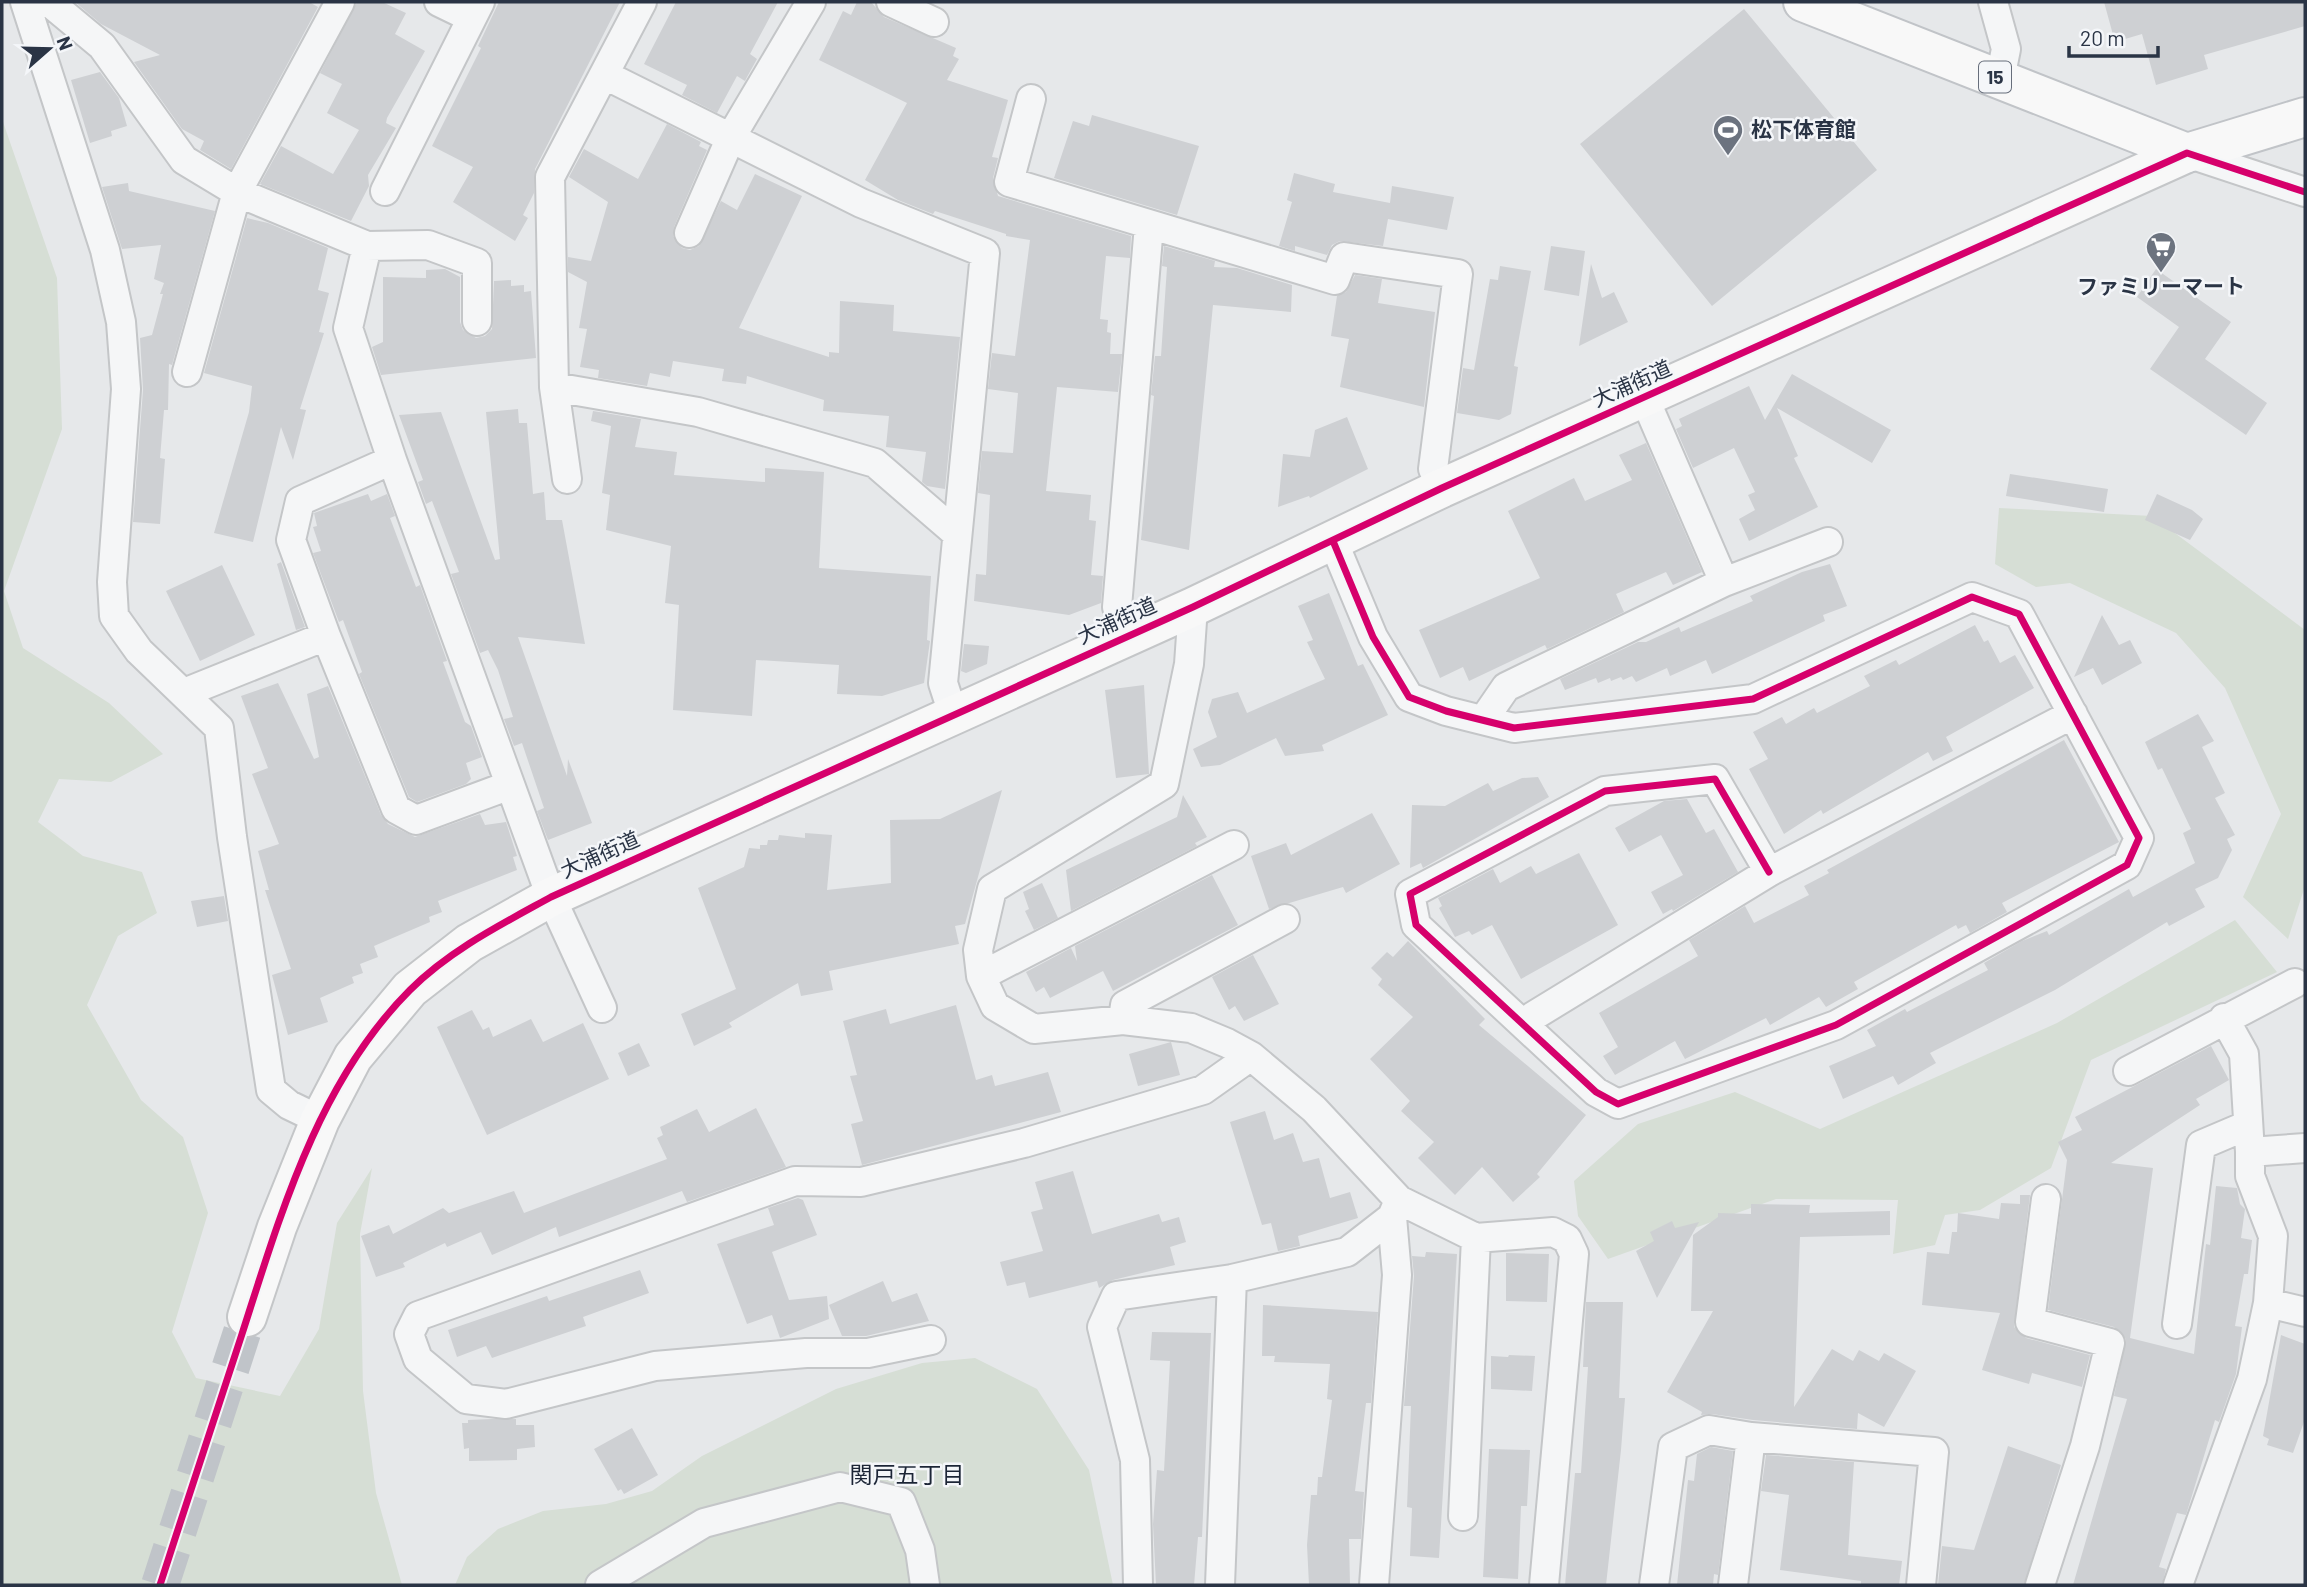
<svg xmlns="http://www.w3.org/2000/svg" width="2307" height="1587" viewBox="0 0 2307 1587" font-family="Barlow,'Noto Sans JP',sans-serif">
<style>
.green{fill:#d6ded5}
.building{fill:#ced0d3}
.lines{fill:none;stroke-linecap:round;stroke-linejoin:round}
.secondary-tunnel{stroke:#c0c4c9;stroke-width:38;stroke-dasharray:38 19;stroke-linecap:butt}
.street-casing{stroke:#c4c6c8;stroke-width:32}
.secondary-casing{stroke:#c4c6c8;stroke-width:42}
.primary-casing{stroke:#c1c4c8;stroke-width:42}
.street{stroke:#f5f6f7;stroke-width:28}
.secondary{stroke:#f8f8f8;stroke-width:38}
.primary{stroke:#f8f8f8;stroke-width:38}
.cycleway-casing{stroke:#f4f6f9;stroke-width:11}
.cycleway{stroke:#d6006c;stroke-width:7}
.labels{text-anchor:middle;stroke-width:5;stroke-linejoin:round;paint-order:stroke}
.shield{fill:#f4f6f9;stroke:#676e7b;stroke-width:2}
.shield-label{font-size:19px;font-weight:bold;fill:#2a3445}
.poi-label{font-size:21px;font-weight:bold;fill:#2a3445;stroke:#f4f6f9;text-anchor:start}
.street-label{font-size:21px;fill:#2a3445;stroke:#f4f6f9}
.neighbourhood-label{font-size:23px;fill:#1c2536;stroke:#f4f6f9}
</style>
<rect width="100%" height="100%" fill="#e6e8ea"/>
<!-- green -->
<path class="green" d="M2,119l55,159 5,151 -58,162 19,57 86,55 54,51 -52,28 -52,-3 -21,43 45,34 59,16 15,41 -39,23 -31,69 54,95 42,37 25,76 -36,119 24,46 84,18 39,-67 18,-106 35,-55 -12,66 3,157 13,102 26,92h-400z
M1999,508l153,8 153,114v256l-17,53 -45,-42 38,-83 -56,-126 -49,-55 -106,-50 -34,4 -41,-23z
M2235,920l42,52 -186,88 -40,108 -71,42 -35,5 -10,30 -42,9 5,-54 -122,-1 -168,60 -30,-43 -4,-35 64,-57 97,-32 85,37 237,-106z
M975,1358l62,31 52,81 24,115h-658l12,-28 31,-28 45,-18 63,-7 46,-13 50,-35 134,-67 86,-26z"/>
<!-- building -->
<path class="building" d="M75,2h234l9,5 -87,162 -31,-19 4,-9 -22,-12 -48,-67 26,-7 -59,-31z
M357,2h25l24,11 -11,21 30,17 -38,67 -1,5 10,5 -28,47 1,11 -18,35 -91,-37 21,-38 52,28 26,-44 -32,-17 15,-29 -22,-11z
M499,2h121l-85,167 -1,24 -11,22 5,3 -13,23 -62,-39 20,-35 -41,-21 49,-98 -3,-2z
M676,2h102l-28,52 7,5 -10,18 -2,4 -8,-5 -20,37 -35,-18 5,-10 -43,-21z
M857,2h14l13,15 72,31 -3,8 6,3 -12,21 61,20 -16,57 6,1 -5,20 5,18 133,40 -1,22 -24,-2 -6,63 8,1 -1,12 4,1 -1,21h12l-4,38 -61,-5 -11,104 45,4 -2,25 7,1 -5,54 12,1 -2,27 -32,12 -95,-14 2,-27 10,1 4,-80 -12,-2 4,-42 31,2 5,-60 -30,-4 4,-36 23,3 15,-116 -24,-4v-2l-71,-23 -2,3 -35,-14 -33,-20 42,-77 -88,-43 24,-49 8,4z
M2104,2h201v24l-101,29 4,14 -52,16 -14,-51 -27,8z
M1744,9l133,161 -165,136 -132,-162z
M100,72l19,26 8,28 -16,5 1,5 -22,7 -19,-63z
M1092,115l107,31 -22,69 -123,-37 19,-57 16,5z
M667,124l34,18 -2,4 8,4 -33,77 -1,9 9,12 8,2 9,-4 22,-45 16,9 18,-36 47,22 -63,132 90,29v-5l10,1 1,-52 54,4 -1,26 67,6 -15,152 -18,-3 -5,-4 4,-30 -40,-5 3,-31 -66,-5 1,-11 -77,-24 -1,8 -24,-3 2,-12 -51,-8 -3,16 -20,-4 -3,13 -49,-8 1,-8 -19,-3 7,-38 -8,-1 8,-46 -19,-10v-15l23,4 17,-59 -39,-25 15,-28 54,30z
M1294,173l41,11 -2,8 57,11 2,-17 62,11 -7,33 -59,-11 -5,27 -43,-5 -8,4 -5,10 -32,-9v5l-16,-5 13,-44 -5,-2z
M128,183l1,8 86,20 -43,154 -3,-1 -1,46h-4l-4,48 5,1 -5,65 -27,-2 10,-132 -3,-52 12,-3 11,-41h-3l4,-11 -10,-4 7,-34 -39,4 -20,-62z
M247,218l21,5 60,25 -10,42 11,3 -10,39 5,1 -24,76 6,1 -13,50 -12,-33 -28,115 -39,-9 35,-121 3,-26 -48,-13z
M1164,246l51,15 -1,6 23,1 55,17 -1,27 -78,-7 -24,245 -48,-10 13,-144 -3,-1 4,-39h6l6,-89 -5,-1z
M1551,246l34,5 -6,45 -35,-6z
M1591,264l11,34 12,-6 14,30 -49,24z
M1500,266l31,5 -17,95 4,1 -7,47 -12,6 -42,-7 6,-45 11,2 16,-91 8,1z
M445,269l15,8v45l3,8 13,8 9,-2 7,-7 2,-48 17,-1v6l13,-1v7l7,-1 5,67 -155,17 -9,-28 11,-5v-65l43,1v-8z
M2156,269l75,53 -26,37 62,44 -21,32 -96,-66 29,-42 -42,-30z
M1355,275l27,4 -4,24 57,9 -11,95 -84,-20 9,-48 -18,-3 6,-40 9,-4z
M1792,374l99,56 -19,33 -95,-55 21,48 -4,2 24,49 -69,34 -10,-22 16,-9 -7,-15 7,-3 -21,-44 -41,20 -17,-39 6,-3 -3,-7 70,-33 16,34z
M518,409l1,14h8l6,71 11,-2 2,28h16l23,124 -67,-7 49,139 1,-17 24,64 -44,17 -11,-29 7,-3 -22,-65 -8,3 -10,-27 9,-2 -15,-47 -10,-20 -8,3 -29,-79 8,-2 -27,-71 -6,3 -8,-22 5,-2 -24,-65 42,-3 54,148 5,-1 -14,-147z
M593,411l48,8 -6,28 42,5 -3,23 91,7v-14l59,4 -5,96 112,8 -4,64 3,1 -6,42 -42,13 -45,-2 2,-29 -83,-5 -4,56 -79,-6 6,-105 -14,-2 6,-57 -65,-16 4,-35 -8,-2 9,-67 -20,-5z
M1347,417l21,52 -58,29 -1,-2 -31,11 5,-53 27,3 5,-27z
M1646,443l56,129 -29,13 -7,-13 -50,22 8,18 -77,37 -2,-4 -76,36 -6,-14 -23,11 -21,-48 121,-52 -32,-67 66,-33 11,23 47,-21 -13,-25z
M2010,474l98,15 -4,23 -98,-16z
M368,494l3,7 16,-7 8,22 -5,2 26,69 4,-2 27,76 -4,1 22,60 6,4 11,31 -16,6 5,16 -5,5 -49,18 -8,-5 -50,-123 3,-2 -19,-52 -4,2 -26,-69 8,-2 -8,-24 4,-1 -3,-13z
M2157,494l35,16 11,9 -13,21 -45,-20z
M281,562l24,65 -9,3 -19,-66z
M1830,564l17,42 -24,9 2,6 -113,53 -6,-14 -36,16 -3,-8 -31,14 -4,-6 -9,4 -2,-3 -10,4 -1,-3 -12,5 -2,-5 -31,12 -5,-11 78,-37h8l33,-15 2,5 72,-31 -3,-5 52,-24z
M222,565l33,70 -55,26 -34,-70z
M1329,593l29,73 5,-2 25,51 -66,30 2,6 -39,5 -9,-18 -56,27 -19,2 -8,-18 24,-12 -9,-25 4,-13 26,-7 9,21 78,-34 -18,-37 6,-2 -15,-34z
M2102,615l17,30 11,-5 12,23 -40,22 -9,-17 -19,9z
M1975,625l9,17 4,-2 12,23 15,-8 19,33 -88,49 7,14 -20,10 -5,-9 -105,62 -2,-4 -37,24 -35,-65 19,-10 -15,-27 29,-15 4,7 28,-16 3,5 53,-27 -6,-10 32,-16 3,5z
M964,644l25,2 -2,18 -21,9 -5,-2z
M278,683l36,76 5,-2 -12,-63 21,-8 53,129 7,9 27,13 65,-23 5,11 21,-3 11,34 -4,1 4,13 -79,31 4,11 -13,5 1,5 -56,24 4,11 -18,7 3,9 -11,4 2,6 -34,15 8,24 -40,13 -16,-60 19,-6 -26,-79h4l-11,-39 21,-7 -27,-70 16,-6 -27,-72z
M1144,685l5,89 -33,4 -11,-88z
M2198,714l16,27 -12,6 23,46 -10,5 20,37 -8,4 5,11 -14,28 -23,11 10,18 -36,19 -2,-4 -112,68 -125,63 6,10 -38,22 -5,-9 -50,23 -14,-33 47,-20 -9,-16 38,-21 2,3 81,-42 -4,-7 38,-22 25,-10 2,4 80,-46 4,8 62,-34 -12,-30 8,-4 -29,-61 -4,2 -13,-28z
M2064,740l55,102 -117,61 5,9 -37,21 -4,-8 -8,4 -2,-4 -102,57 4,7 -32,18 -7,-10 -49,28 -4,-7 -81,41 -10,-18 -60,34 -12,-19 15,-9 -19,-34 99,-57 -9,-16 56,-34 9,17 55,-28 -5,-9 25,-13 -2,-3z
M1538,777l11,20 -126,71 -2,-5 -11,5 2,-63 33,1 43,-23 5,8 29,-13z
M1002,790l-37,134 -10,2 4,18 -130,27 4,19 -32,6 -3,-13 -69,40 3,4 -38,19 -13,-32 55,-25 -38,-101 46,-21 5,-19 11,1v-4h7l1,-5h10l1,-5 26,3v-5l27,2 -5,55 64,-7 -1,-63 50,-1z
M1183,795l24,42 -12,6 2,3 -126,65 -5,-41 111,-53z
M1687,799l19,34 8,-4 24,43 -65,39 -1,-2 -9,5 -12,-22 32,-17 -22,-40 -32,17 -14,-24 49,-27z
M1372,813l28,51 -54,29 -3,-6 -74,22 -18,-53 35,-13 5,12z
M1579,853l39,72 -97,54 -29,-54 -20,10 -3,-4 -14,6 -16,-29 3,-2 -4,-8 55,-29 7,14 31,-17 5,8z
M1212,875l26,50 -125,66 -10,-20 -53,27 -6,-11 -8,5 -10,-20 45,-24 6,13 -2,-15z
M1042,883l16,35 -24,12 -9,-19 4,-2 -6,-17z
M224,896l4,25 -31,6 -6,-26z
M1408,941l77,78 -6,6 107,90 -49,59 3,3 -27,25 -31,-35 -27,28 -37,-37 16,-16 -33,-31 9,-10 -40,-42 43,-42 -35,-32 4,-6 -11,-11 16,-16 6,5z
M1253,955l26,49 -35,17 -9,-15 -6,4 -17,-33z
M956,1005l20,75 16,-5 3,11 53,-14 13,40 -199,53 -11,-41 12,-3 -13,-45 7,-1 -14,-54 43,-12 4,15z
M472,1010l11,20 6,-3 4,10 38,-18 12,23 40,-19 26,56 -122,56 -50,-108z
M1171,1042l9,33 -42,11 -9,-32z
M639,1043l11,23 -22,10 -10,-23z
M2211,1046l18,34 -33,19 4,6 -89,58 42,5 -23,170 64,16 12,-110 4,1 6,-59 21,2 3,16 5,5 -4,29 11,2 -4,34h-4l-9,52 7,1 -6,47 -17,48 -4,-2 -29,95 -9,-2 -18,54 7,2 -4,16h-89l54,-186 -13,-3 12,-57 -12,-12 -66,-17 19,-150 -9,-18 24,-12 -7,-13z
M756,1108l30,59 -99,35 -5,-11 -123,46 -3,-10 -64,28 -11,-23 -34,15 -2,-4 -42,20 2,4 -29,10 -15,-41 28,-11 4,9 50,-26 6,5 65,-22 10,22 143,-54 -10,-21 6,-3 -3,-8 37,-18 12,23z
M1265,1111l9,29 19,-7 10,29 16,-4 11,40 20,-6 8,26 -60,18 2,10 -22,5 -7,-28 -9,2 -32,-103z
M1073,1171l19,63 67,-20 3,8 17,-5 7,25 -16,5 5,18 -62,15 -14,8 -2,-7 -68,17 -4,-16 -18,4 -7,-24 43,-11 -12,-39 12,-3 -8,-27z
M2020,1195h10l-16,132 12,11 64,17 -8,32 -50,-14 -3,11 -47,-14 18,-57 -78,-8 5,-53 22,2 3,-22h5l1,-19 41,6 2,-16 19,1z
M798,1198l5,2 14,35 -45,17 17,48 38,-4 2,23 -49,19 -8,-23 -25,9 -30,-80 57,-19 -6,-17z
M1751,1204l59,1 -1,8 81,-2v24l-90,2 -6,170 38,-58 21,12 6,-11 20,11 5,-8 32,18 -32,56 -26,-14 -1,16 -104,-9 -41,-6 -11,1 1,-3 -35,-20 46,-81h-22l2,-76 25,-18v-4l33,1z
M1672,1221l3,7 24,-6 -42,76 -21,-47 18,-10 -4,-9z
M1426,1252l31,2 -18,304 -29,-2 2,-48 -5,-1 4,-101h-7l10,-130 -2,-20 13,1z
M1506,1253l43,1 -2,48 -41,-1z
M640,1270l9,23 -66,24 3,9 -94,32 -6,-12 -29,11 -9,-27 99,-34 2,5z
M883,1281l9,21 25,-9 12,28 -63,15h-24l-13,-31z
M1586,1302h37l-4,96h6l-4,52 -15,135h-41l10,-112h6l7,-106h-5z
M1263,1305l115,7 -7,91h-5l-11,88 9,1 -3,47h-12l1,46h-41l-2,-40 4,-50h6l1,-18h4l10,-77 -5,-1 3,-35 -56,-2 1,-6h-13z
M1152,1332l59,1 -9,204h-4l-4,48h-38l-3,-61 4,-54 7,1 6,-110 -20,-1z
M2281,1335l24,9v75l-12,34 -26,-8 2,-6 -6,-3z
M1509,1355l26,1 -3,35 -41,-2v-33l17,1z
M492,1419h24v6h18l1,22 -18,2v11l-48,1v-13l-5,1 -2,-26h6v-3z
M632,1428l26,47 -34,19 -3,-5 -3,2 -24,-42z
M2008,1446l53,19 -37,120h-86l4,-39 32,4z
M1711,1447l22,4 -15,124 -4,-1 -1,11h-36l11,-105 6,1 3,-27z
M1489,1449l41,1 -3,56h-6l-3,73 -35,-2z
M1766,1455l88,7 -6,93 54,6 -3,24h-38v-4l-81,-11 9,-75 -28,-4z"/>
<g class="lines">
<!-- secondary-tunnel -->
<path class="secondary-tunnel" d="M160,1585l87,-268"/>
<!-- street casing -->
<g class="street-casing">
<path id="street" d="M25,2l80,248 16,72 5,67 -14,193 2,34 25,35 80,77 13,109 39,253 18,15 31,15
M49,2l53,44 82,114 53,32 130,54 61,-1 49,18v58
M439,2l33,16
M891,2l43,20
M1993,2l13,47 -6,30
M605,75l256,128 124,50 -42,430 10,31
M1031,99l-22,83 326,98 9,-23 114,17 -25,195 9,19
M2187,153l118,39
M385,191l95,-189
M689,233l42,-96 80,-135
M187,372l50,-180 103,-190
M554,387l-4,-210 92,-175
M1644,397l80,185
M392,460l159,437 51,111
M567,479l-13,-92 144,25 177,51 81,70
M1333,541l40,96 36,60 37,14 68,17 239,-29 219,-102 47,17 120,224 -12,27 -291,160 -218,79 -22,-12 -180,-167 -6,-31 195,-103 110,-12 54,93
M1193,607l-4,57 -25,120 -172,105 -14,61 3,26 14,30 39,23 89,-9 68,8 36,15 24,13 63,53 85,91 77,38 77,-6 14,7 7,15 -30,331
M326,636l-35,-96 9,-39 92,-41 -44,-132 19,-82
M1124,636l-7,-29 32,-382
M184,693l142,-57 70,173 20,11 94,-35
M1484,719l22,-32 218,-105 104,-40
M981,976l253,-131
M2224,1018l20,36 6,98 55,-4
M1123,1020l2,-15 160,-86
M1522,1023l247,-151 304,-158
M2128,1071l167,-88
M2250,1152v24l23,60 -5,67 37,9
M2177,1324l24,-179 47,-20
M931,1340l-63,13h-62l-151,13 -149,38 -40,-5 -48,-40 -9,-25 9,-18 377,-135 66,1 163,-39 179,-53 48,-34
M1463,1516l13,-278
M600,1585l104,-62 136,-36 61,15 19,48 5,35
M1138,1585l-3,-125 -33,-133 14,-31 116,-17 115,-27 45,-35
M1220,1585l12,-306
M1374,1585l23,-310 -5,-58 5,-12
M1654,1585l19,-138 36,-17 42,7
M1733,1585l18,-148 183,15 -13,133
M2040,1585l45,-139 25,-103 -80,-21 16,-123
M2178,1585l74,-206 16,-76"/>
</g>
<!-- secondary casing -->
<g class="secondary-casing">
<path id="secondary" d="M247,1317l30,-90 43,-107 33,-63 57,-68 59,-46 82,-46 642,-290 249,-119 745,-335"/>
</g>
<!-- primary casing -->
<g class="primary-casing">
<path id="primary" d="M1803,2l384,151 118,-36"/>
</g>
<!-- street -->
<use href="#street" class="street"/>
<!-- secondary -->
<use href="#secondary" class="secondary"/>
<!-- primary -->
<use href="#primary" class="primary"/>
<!-- cycleway casing -->
<g class="cycleway-casing">
<path id="cycleway" d="M1333,541l40,96 36,60 37,14 68,17 239,-29 219,-102 47,17 120,224 -12,27 -291,160 -218,79 -22,-12 -180,-167 -6,-31 195,-103 110,-12 54,93
M160,1585c27,-84 55,-168 82,-251 39,-121 76,-252 168,-344 40,-40 92,-66 141,-93l642,-290 249,-119 745,-335 118,39"/>
</g>
<!-- cycleway -->
<use href="#cycleway" class="cycleway"/>
</g>
<!-- icons -->
<defs>
<g id="stadium-pin" transform="scale(1.575)"><path d="M0 17L-7.5 6A9.5 9.5 0 1 1 7.5 6Z" fill="#6c737f" stroke="#f4f6f9"/><path d="M0-5a6.5 5 0 1 0 0 10a6.5 5 0 1 0 0-10ZM-3.5-1.8h7v3.6h-7Z" fill="#fff"/></g>
<g id="supermarket-pin" transform="scale(1.575)"><path d="M0 17L-7.5 6A9.5 9.5 0 1 1 7.5 6Z" fill="#6c737f" stroke="#f4f6f9"/><path d="M-6-5.5h2.5l.6 2H6L4.5 2H-2.5L-4.4-4H-6ZM-1.5 3.2a1.3 1.3 0 1 0 .1 0ZM3 3.2a1.3 1.3 0 1 0 .1 0Z" fill="#fff"/></g>
</defs>
<g fill-rule="evenodd">
<use href="#stadium-pin" x="1728" y="130"/>
<use href="#supermarket-pin" x="2161" y="247"/>
</g>
<g class="labels">
<!-- shield labels -->
<rect class="shield" x="1979" y="61.5" width="32" height="31" rx="5"/>
<g class="shield-label">
<text x="1995" y="84">15</text>
</g>
<!-- poi labels -->
<g class="poi-label">
<text x="1751" y="137">松下体育館</text>
<text x="2161" y="294" text-anchor="middle">ファミリーマート</text>
</g>
<!-- street labels -->
<g class="street-label">
<text transform="translate(1632 384) rotate(-24)" y="7">大浦街道</text>
<text transform="translate(1117 621) rotate(-24)" y="7">大浦街道</text>
<text transform="translate(600 855) rotate(-24)" y="7">大浦街道</text>
</g>
<!-- neighbourhood labels -->
<g class="neighbourhood-label">
<text x="907" y="1483">関戸五丁目</text>
</g>
</g>
<!-- border -->
<rect width="2307" height="1587" fill="none" stroke="#2a3445" stroke-width="7"/>
<!-- north arrow -->
<g transform="translate(49 49) rotate(70)" stroke="#f4f6f9" stroke-width="5" paint-order="stroke">
<path d="M0-5L12 26L0 18L-12 26Z" fill="#2a3445"/>
<text y="-10" font-size="19" font-weight="bold" text-anchor="middle" fill="#2a3445">N</text>
</g>
<!-- scale -->
<path d="M2069 46v10h89v-10" fill="none" stroke="#2a3445" stroke-width="3.5"/>
<text x="2080" y="46" font-size="21" fill="#2a3445" stroke="#f4f6f9" stroke-width="5" paint-order="stroke">20 m</text>
</svg>
